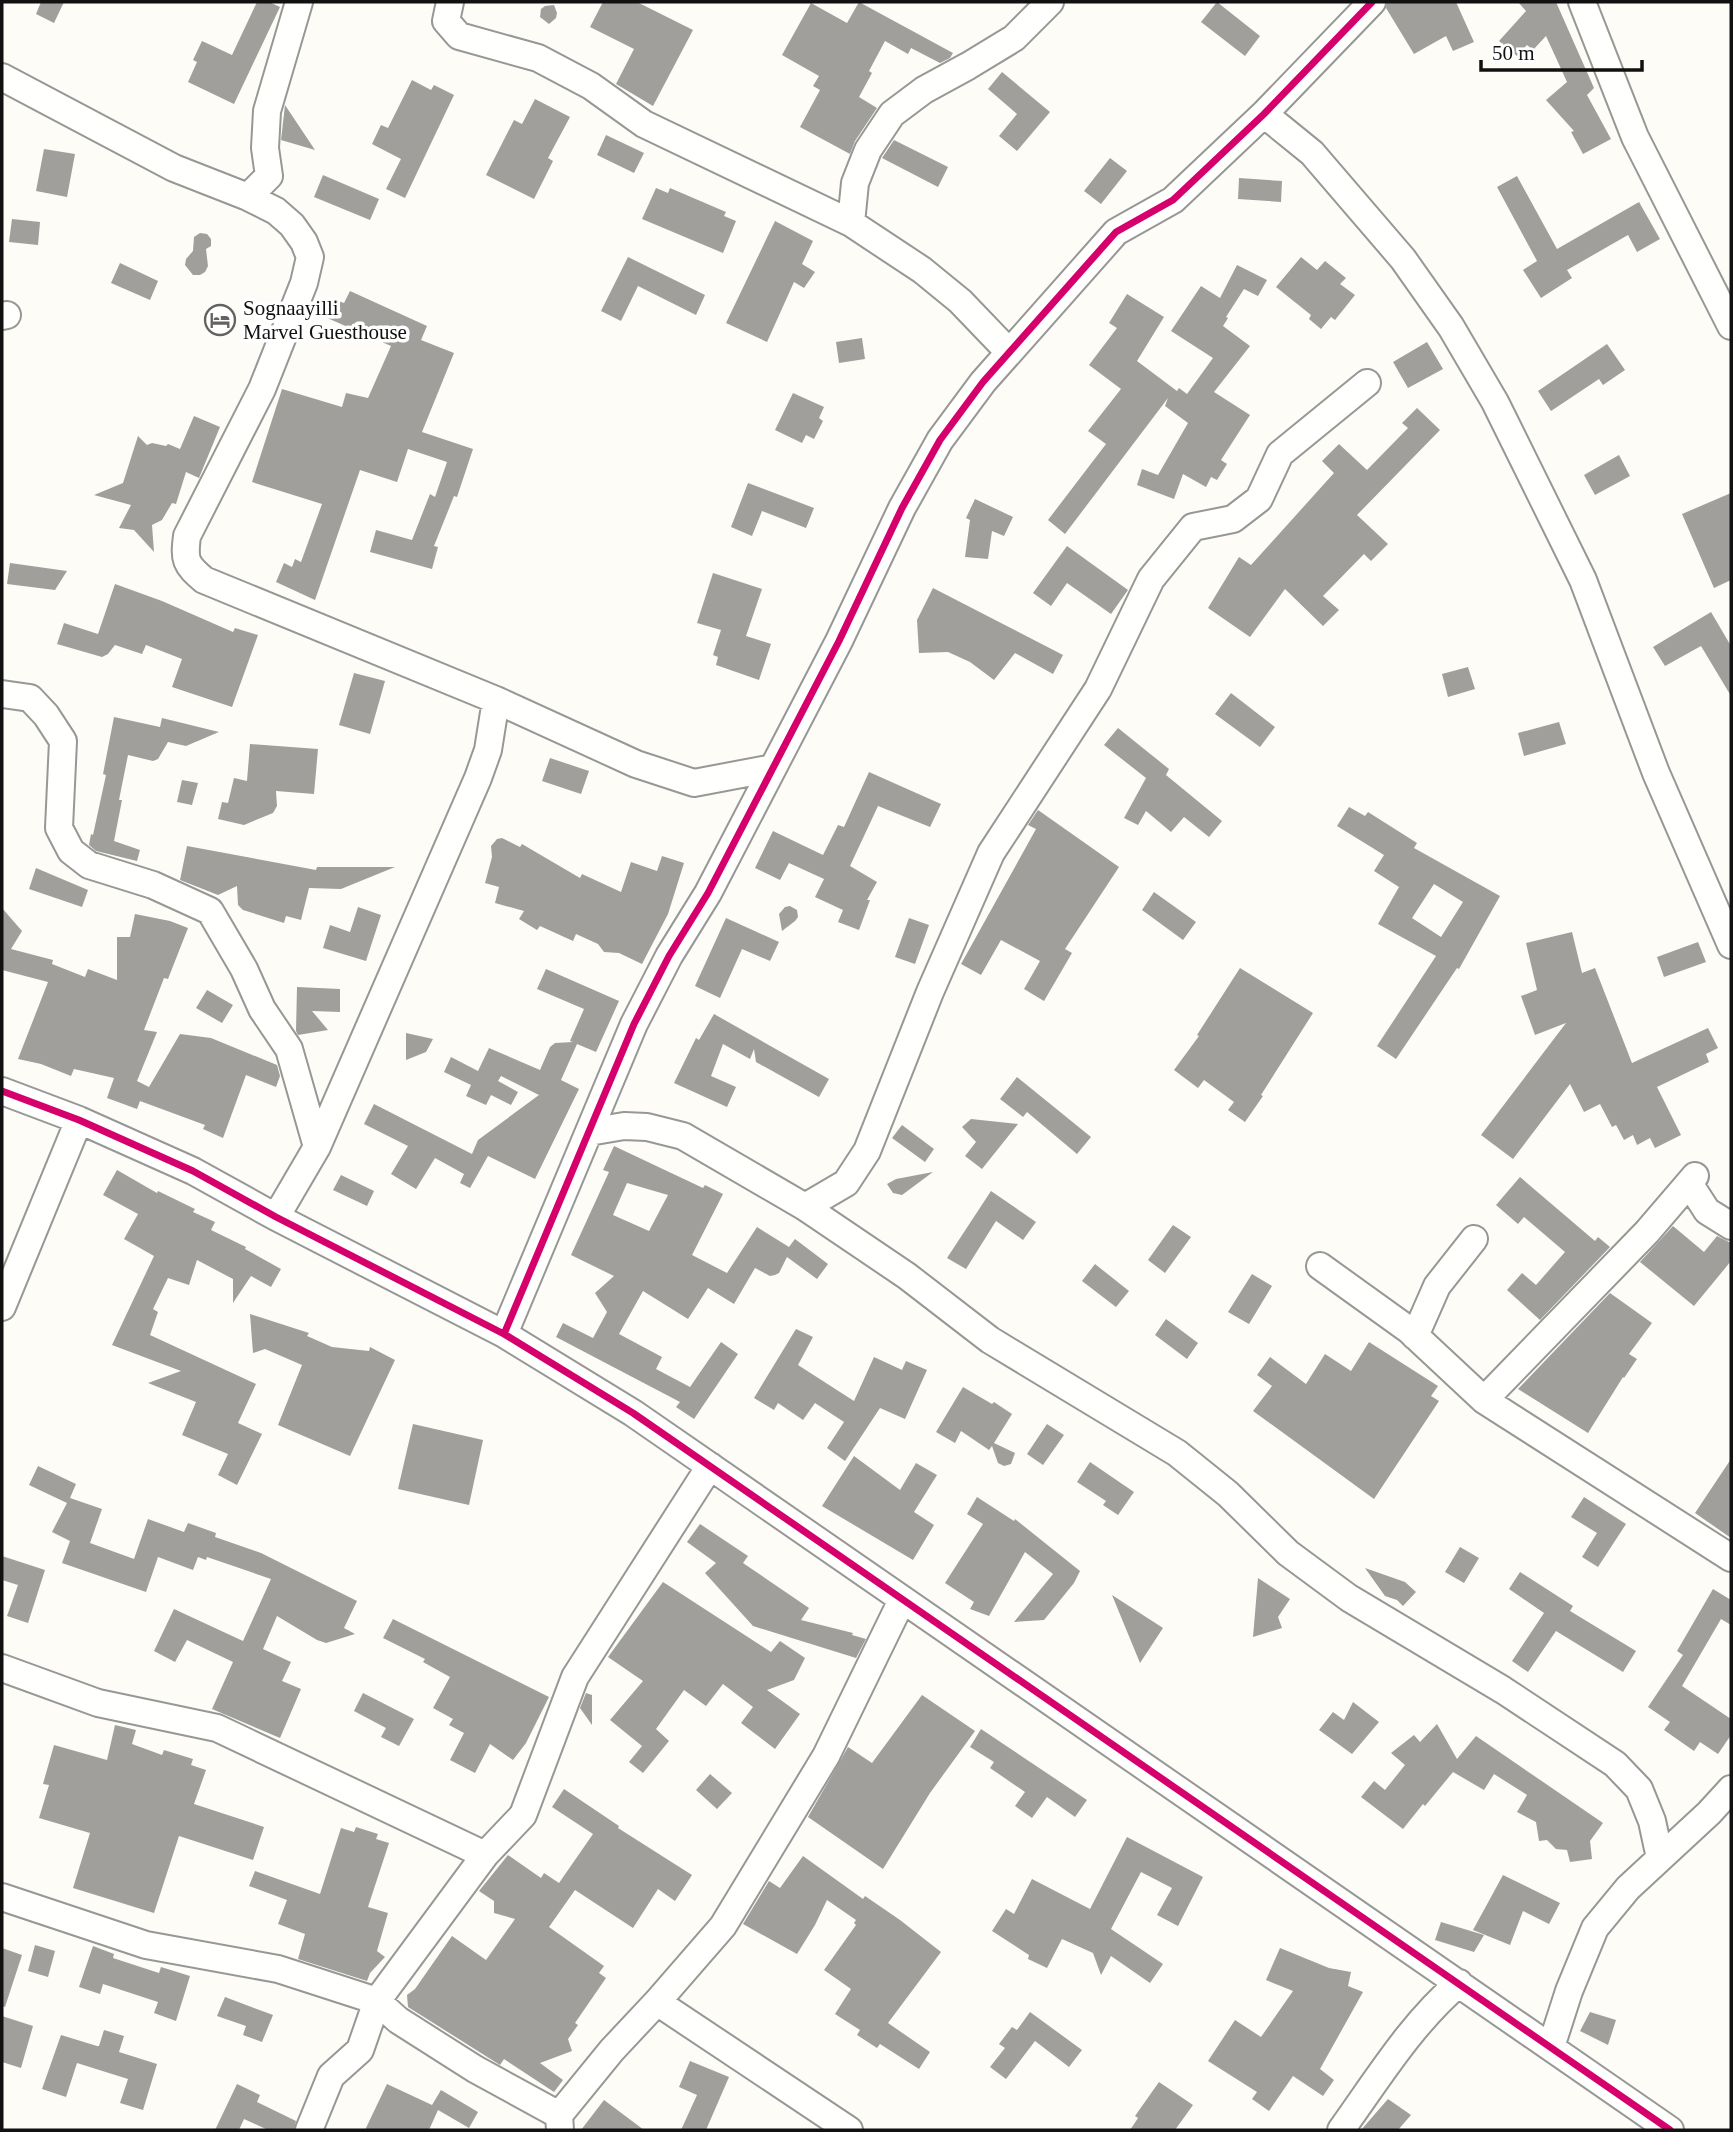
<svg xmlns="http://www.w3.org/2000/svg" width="1733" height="2132" viewBox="0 0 1733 2132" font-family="Georgia,serif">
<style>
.building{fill:#a19f9c;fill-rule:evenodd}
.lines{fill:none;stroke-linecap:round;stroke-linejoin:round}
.minor-casing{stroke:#979795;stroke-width:30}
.minor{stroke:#fffffe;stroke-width:26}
.cycleway-casing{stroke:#fff;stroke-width:11}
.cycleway{stroke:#d6006c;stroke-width:7}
.labels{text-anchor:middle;stroke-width:7;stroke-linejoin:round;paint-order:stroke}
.poi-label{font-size:21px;fill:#111;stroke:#fff;text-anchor:start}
</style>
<rect width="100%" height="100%" fill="#fdfcf7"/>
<!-- building -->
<path class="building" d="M41,2h23l-10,21 -18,-9z
M257,2h12l11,5 -46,97 -46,-22 9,-20 -4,-2 9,-19 30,14z
M603,2h34l56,28 -40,76 -37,-22 18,-35 -44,-22z
M859,2l94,51 -3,5 -10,5 -29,-15 -3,6 -23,-13 -16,30 3,2 -13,24 18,11 -22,33 -5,13 -50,-27 20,-37 -7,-4 6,-10 -37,-21 29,-52 36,20z
M1217,2l43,34 -15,20 -44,-34z
M1387,2h69l18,40 -21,9 -7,-15 -32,18 -28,-46z
M1518,2h38l38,86 -7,7 24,44 -28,15 -12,-22 3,-1 -28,-31 21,-18 -21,-46 -13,14 -6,-5 -10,11 -18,-15 27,-30z
M554,5l3,8 -1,5 -7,6 -9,-7 1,-8 4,-3z
M1002,72l48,40 -33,39 -18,-15 18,-22 -29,-25z
M412,80l19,10 3,-5 20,10 -49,103 -19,-9 15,-30 -29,-15 9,-19 7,3z
M535,99l35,18 -22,41 5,3 -19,38 -48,-24 28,-55 8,4z
M285,105l30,45 -34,-10z
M606,135l38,18 -10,20 -37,-18z
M894,140l54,27 -10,20 -56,-29z
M44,149l31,5 -8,43 -31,-6z
M1110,158l17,13 -26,33 -17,-13z
M323,175l56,24 -9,21 -56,-23z
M1517,176l40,73 82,-47 21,37 -23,13 -9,-17 -61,35 5,8 -31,20 -18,-28 14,-9 -40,-74z
M1239,178l43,3 -1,21 -43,-3z
M656,188l12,5 2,-5 56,24 -2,4 12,5 -13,32 -81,-34z
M12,219l28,3 -2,23 -29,-3z
M775,221l38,20 -11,23 13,8 -11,16 -10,-6 -27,60 -41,-19z
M200,233l7,1 4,5v7l-5,3 2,17 -3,6 -5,3h-7l-8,-10 1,-6 7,-8 1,-14z
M628,257l77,38 -9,20 -58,-29 -17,35 -20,-10z
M1301,257l16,13 8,-9 21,17 -6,6 15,11 -20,25 -4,-3 -10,12 -12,-10 2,-4 -35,-28z
M120,263l38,18 -8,19 -39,-17z
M1237,265l30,15 -9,16 -14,-7 -18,28 2,1 -5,8 27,20 -36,46 36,23 -29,45 6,4 -10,16 -6,-3 -5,10 -23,-13 -9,25 -37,-14 5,-16 16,6 30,-52 -23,-17 3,-8 -103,136 -17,-14 58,-76 -18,-13 33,-42 -32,-24 28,-37 -8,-5 18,-29 37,23 -27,44 40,30 2,-3 8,6 26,-36 -42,-27 30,-45 19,12z
M350,291l77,35 -6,14 33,13 -32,79 51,17 -16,48 -3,-1 -20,50 4,1 -6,22 -62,-17 6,-22 36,10 18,-46 5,3 12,-35 -39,-13 -11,33 -37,-12 -45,130 -39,-18 8,-19 8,4 3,-8 6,3 21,-58 -70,-22 30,-93 60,18 4,-14 22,5 23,-52 -66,-29 8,-18 11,4z
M862,338l3,21 -26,4 -3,-21z
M1427,342l16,27 -35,19 -15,-26z
M1607,344l18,26 -22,15 -4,-6 -48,32 -13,-20z
M793,393l31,14 -5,11 4,3 -9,18 -8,-4 -4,8 -27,-13z
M1417,408l23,22 -83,85 31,29 -17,17 -7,-7 -41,42 16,14 -16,16 -38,-37 -35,48 -42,-29 31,-51 12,8 83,-92 -12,-12 17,-17 28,26 41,-42 -6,-5z
M194,416l26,11 -21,51 -13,-6 -10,32 -4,-1 -10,17 -10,5 2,27 -20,-22 -15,-2 12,-23 -37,-10 29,-12 15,-47 9,9 5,-2 14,3 2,-2 12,5z
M1619,455l11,21 -35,19 -11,-20z
M748,483l66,25 -8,20 -44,-17 -10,25 -21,-9z
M1731,493v87l-17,8 -32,-74z
M975,499l38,18 -9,19 -12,-5 -4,28 -23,-2 5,-37 -4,-2z
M1067,546l61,44 -17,24 -44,-31 -16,23 -18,-13z
M10,563l57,8 -12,19 -48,-6z
M713,573l49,16 -16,47 25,8 -12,36 -43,-15 2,-8 -5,-2 8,-25 -24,-7z
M115,584l47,17 71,31 2,-4 23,7 -26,72 -60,-20 10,-28 -36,-14 -4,9 -27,-9 -7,9 -6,3 -45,-13 7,-21 34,11z
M933,588l130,67 -10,19 -38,-21 -21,27 -24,-18 -22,-10 -29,1 -2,-33z
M1711,612l20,34v50l-30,-50 -36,20 -12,-19z
M1468,667l7,22 -27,8 -6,-23z
M354,673l31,8 -15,53 -31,-9z
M1231,693l44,34 -15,20 -45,-33z
M114,717l46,10 2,-9 57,14 -33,14 -18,-4 -10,17 -5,2 -25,-6 -9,45h3l-8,41 26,9 -3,11 -41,-10 -7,-6 2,-11 2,1 13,-60 -3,-1z
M1559,722l7,22 -42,12 -6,-23z
M1118,728l51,41 -3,6 56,46 -13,16 -25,-20 -13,15 -25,-21 -8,14 -14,-7 22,-40 -42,-33z
M250,744l68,5 -4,45 -38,-3 1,15 -4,7 -29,12 -26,-6 4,-17 6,1 6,-25 13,3z
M550,758l39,13 -8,23 -39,-13z
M869,772l72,32 -11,23 -52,-21 -28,60 27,16 -10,18h3l-11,30 -21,-8 5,-12 -28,-13 9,-18 -35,-16 -9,17 -25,-12 18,-37 50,24 15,-30 6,2z
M182,780l16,3 -6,22 -15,-3z
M1349,807l16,9 3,-4 49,31 -3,5 86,48 -41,73 -2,-1 -61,91 -19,-13 59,-90 -58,-32 21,-37 -25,-16 10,-16 -47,-29zM1434,884l29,18 -22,35 -29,-19z
M1038,810l81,57 -54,82 7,4 -28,48 -20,-12 16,-28 -39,-21 -20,35 -20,-11 75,-135 -8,-4z
M502,838l18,9 2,-3 58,34 2,-4 39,18 10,-30 26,9 5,-15 22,7 -16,51 -26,50 -23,-11 -15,-1 -6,-8 -22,-10 -3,7 -33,-15 -3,4 -18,-11 5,-8 -29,-8 4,-16 -14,-4 7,-26 -1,-11 6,-7z
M187,846l129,24 1,-3h78l-54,22 -32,-1 -8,32 -15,-4 -2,7 -41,-13 -5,-5 -1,-19 -19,9 -38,-15z
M36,868l52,22 -6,17 -53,-18z
M1154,892l42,30 -13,18 -41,-30z
M790,906l7,4 1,7 -3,4 -13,10 -3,-17 6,-7z
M358,907l23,8 -15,46 -43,-13 7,-23 20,7z
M2,908l20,23 -11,18 42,11 -1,4 33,13 3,-8 29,11v-43h13l5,-23 35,7 18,7 -20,51 -4,-1 -20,52 13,2 -20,49 12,6 31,-53 31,4 66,27 3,11 -4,11 -30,-12 -23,63 -20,-9 2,-4 -65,-24 -3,8 -30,-11 7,-20 -40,-9 -3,7 -30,-12 -23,-5 30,-77 -46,-12z
M726,918l53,24 -9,19 -28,-12 -22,49 -25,-12z
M909,918l20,7 -14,39 -20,-7z
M1572,932l10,41 13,-5 37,95 76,-35 10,20 -12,6 3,8 -52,25 24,48 -26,13 -5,-10 -13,7 -4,-10 -9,5 -8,-15 -4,2 -12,-23 -16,8 -14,-28 -57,75 -32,-24 85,-112 -31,12 -14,-39 16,-6 -11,-47z
M1698,942l8,20 -42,15 -7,-20z
M1240,968l73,45 -52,82 2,1 -18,26 -17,-12 6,-8 -30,-22 -6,8 -24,-18 25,-34 -2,-1z
M546,969l73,32 -23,51 -19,-8 -16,36 18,9 -44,90 -47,-23 -18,32 -10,-5 4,-9 -29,-16 -19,31 -25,-15 17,-28 -44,-22 10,-20 98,50 6,-14 61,-45 -38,-19 -3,5 20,11 -7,13 -20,-10 -5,10 -20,-9 5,-11 -27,-13 7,-15 27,14 11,-23 51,22 10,-23 5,-4 18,-1 -3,-1 14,-32 -47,-20z
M297,987l43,2v23l-28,-1 16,19 -30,5 -2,-4z
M207,990l26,15 -11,18 -26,-15z
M714,1014l115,65 -10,18 -63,-35 -2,-13 -4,10 -27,-15 -12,32 25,11 -9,20 -53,-24 22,-45 3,2z
M406,1033l27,6 -7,13 -20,8z
M1017,1077l74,60 -14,17 -50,-42 -4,5 -23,-18z
M971,1119l47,5 -36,45 -17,-13 11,-14 -14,-15z
M902,1125l32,24 -9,13 -33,-24z
M614,1146l89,42 2,-3 18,9 -31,61 35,18 30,-46 32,20 6,-8 33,25 -11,15 -30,-22 -8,16 -4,2 -5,1 -15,-8 -21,36 -26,-16 -20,31 -45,-28 -24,43 43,23 -6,12 34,18 31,-45 17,12 -44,65 -18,-12 4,-5 -124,-65 7,-14 30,15 14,-26 -12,-19 19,-17 -43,-21 38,-83 -6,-2zM627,1183l41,12 -19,36 -36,-16z
M117,1170l40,23 1,-2 37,18 -2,3 22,10 -4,8 35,17 -1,2 36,20 -10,18 -20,-11 -18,27v-24l-36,-19 -8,25 -21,-7 -15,31 5,3 -8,23 106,49 -18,39 24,11 -25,51 -19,-10 10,-21 -46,-19 14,-33 -48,-19 33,-12 -69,-26 42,-89 -30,-17 14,-25 -35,-19z
M933,1172l-31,23 -9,-2 -6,-9 9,-5z
M341,1175l33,16 -7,15 -34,-16z
M1520,1177l75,64 3,-4 12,10 -70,73 -33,-30 15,-17 14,12 29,-33 -41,-35 -6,7 -22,-19z
M991,1191l45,31 -13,18 -27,-19 -30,48 -19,-11z
M1173,1225l18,12 -26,36 -17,-13z
M1673,1226l31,26 13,-16 14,7v18l-37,45 -54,-44z
M1095,1264l34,27 -13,16 -34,-26z
M1252,1274l20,12 -23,38 -21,-12z
M1610,1293l42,30 -23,31 8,5 -13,19 -1,-1 -35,56 -70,-44z
M250,1314l59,19 -2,3 25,11 37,4 1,-4 25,13 -45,96 -72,-31 24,-60 -37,-16 -12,4z
M1166,1319l32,24 -11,16 -32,-24z
M796,1329l17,8 -15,28 56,36 20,-44 28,13 4,-9 21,9 -22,49 -25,-11 -35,53 -18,-13 17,-26 -29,-19 -12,17 -25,-17 -4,7 -20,-12z
M1369,1342l69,44 -7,10 8,5 -65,98 -121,-88 19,-25 -15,-11 13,-18 36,27 19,-30 26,17z
M963,1387l29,17 2,-2 18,12 -18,29 21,10 -4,11 -7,2 -6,-3 -6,-17 -3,4 -28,-19 -6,12 -19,-11z
M413,1424l70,16 -14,65 -71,-16z
M1047,1424l17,11 -21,30 -16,-11z
M854,1456l46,34 16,-27 21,12 -23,37 20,13 -21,35 -91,-54z
M1731,1459v79l-36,-25z
M1090,1462l44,30 -16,23 -15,-10 3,-4 -29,-19z
M38,1466l38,18 -6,14 32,11 -12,34 44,16 14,-40 36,13 4,-9 28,10 -1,4 46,16 96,48 -13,27 11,6 -29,9 -9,-3 -40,-24 -14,33 28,13 -9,19 19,8 -21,49 -68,-29 21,-47 -46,-22 -12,22 -21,-11 20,-42 69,32 28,-62 -64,-22 -1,3 -8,-3 -5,13 -35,-13 -12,35 -84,-29 8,-22 -18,-9 15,-29 -38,-18z
M977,1497l37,24 1,-2 65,52 -6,12 -30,37 -30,2 39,-48 -28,-22 -36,64 -19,-7 4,-7 -29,-19 38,-59 -16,-10z
M1584,1497l42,27 -28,43 -16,-10 15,-24 -26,-16z
M700,1524l48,32 -5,7 66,45 -8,12 52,13 -1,2 14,4 -10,19 -103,-32 -48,-53 11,-10 -29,-21z
M1460,1547l19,11 -15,25 -19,-11z
M2,1556l43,14 -17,53 -21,-7 11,-31 -16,-5z
M1365,1568l40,14 11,10 -13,14 -6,-6 -12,-4z
M1520,1572l53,34 -3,5 66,40 -13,21 -67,-41 -28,41 -16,-11 32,-48 -35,-24z
M1258,1578l32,21 -12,18 4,11 -29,9z
M663,1582l108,70 9,-11 25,17 -11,22 -27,10 33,24 -25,35 -34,-26 12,-16 -30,-23 -17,22 -22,-16 -28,39 13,12 -26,32 -14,-11 13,-16 -32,-26 33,-39 -35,-24z
M1713,1589l18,11v25l-10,-6 -39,67 49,33v16l-13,19 -18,-12 -6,9 -30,-21 6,-8 -22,-15 35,-52 -6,-4z
M1112,1595l51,33 -23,35z
M393,1619l156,78 -23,46 -13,17 -23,-16 -15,29 -25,-13 14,-27 -15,-8 4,-6 -20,-11 17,-31 -27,-15 2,-3 -42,-21z
M363,1693l51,26 -15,27 -18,-9 5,-9 -32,-17z
M586,1693l6,2v30l-12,-17z
M922,1695l53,36 -45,62 -47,76 -75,-52 40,-70 24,16z
M1353,1702l26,20 -27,32 -33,-24 14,-18 11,8z
M1437,1724l20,35 19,-23 127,87 -13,18 2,18 -22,3 -3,-12 -11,-1 -9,-9 -8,1 -3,-19 -19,-10 10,-17 -33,-21 -10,16 -31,-18 -28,34 -2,-2 -20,25 -42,-32 13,-16 11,9 20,-25 -14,-12 23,-18 6,7z
M115,1725l21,5 -4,14 30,11 2,-5 29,9 -2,6 15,5 -12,34 70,23 -11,33 -74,-24 -25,77 -81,-25 17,-55 -51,-15 10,-33 -6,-1 11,-39 53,15z
M981,1729l106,71 -12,17 -28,-20 -15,21 -17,-12 10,-14 -35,-24 4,-6 -24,-15z
M710,1774l22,19 -15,16 -21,-19z
M564,1789l55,37 -1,2 74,47 -17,26 -17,-12 -25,39 -58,-38 -26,37 55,39 -5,7 7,5 -31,45 3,2 -10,14 4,12 -32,12 23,17 -9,12 -50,-33 -4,6 -92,-58 -1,-12 8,-6 37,-53 34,24 29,-41 -21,-6v-12l-15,-10 29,-36 33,23 3,-5 15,10 34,-49 -41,-27z
M356,1827l22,7 -2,5 13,4 -21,64 20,6 -11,38 8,6 -15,16 -3,8 -69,-22 7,-25 -27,-10 9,-24 -38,-14 6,-15 65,23 21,-66 13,4z
M1127,1837l76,40 -25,49 -21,-11 15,-27 -31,-16 -30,57 52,35 -13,19 -39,-27 -10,19 -8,-22 -31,-14 -15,29 -19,-9 1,-4 -37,-24 14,-22 8,5 18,-35 58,30z
M803,1856l60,43 2,-3 35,24 41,32 -53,71 42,29 -11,17 -39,-25 -3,4 -20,-13 3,-5 -25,-16 16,-25 -27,-19 32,-45 -2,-2 2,-3 -29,-20 -12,25 -18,29 -54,-30 26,-43 11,7z
M1503,1875l57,28 -11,21 -26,-13 -13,34 -37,-15z
M1441,1922l43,13 -10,17 -39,-12z
M35,1945l20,6 -7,26 -20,-6z
M93,1946l21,8 -1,4 46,15 2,-6 29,9 -14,45 -22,-8 4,-11 -55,-18 -3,10 -21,-7z
M2,1948l20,7 -17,52 -3,-1z
M1280,1948l49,20 22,4 -3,14 15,6 -43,77 14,11 -11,16 -30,-20 -24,35 -17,-12 5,-7 -49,-31 27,-41 26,17 32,-46 -27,-11z
M225,1997l48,18 -11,27 -19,-7 3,-9 -29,-10z
M1030,2012l52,38 -13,17 -34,-26 -29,38 -16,-12 15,-19 -6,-4 13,-17 5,3z
M1590,2012l26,8 -8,25 -28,-14z
M2,2016l31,10 -12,42 -19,-6z
M104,2030l20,6 -5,16 38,12 -14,46 -23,-7 8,-24 -51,-16 -11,34 -24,-8 19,-54 36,11h2z
M690,2061l39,16 -23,53h-25l16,-35 -18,-8z
M1159,2082l34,23 -18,25h-45l8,-12 -3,-2z
M237,2084l23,11 -3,7 39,19 -2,9h-26l-24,-11 -5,11h-24z
M387,2084l45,21 9,-15 37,22 -9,16 -31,-18 -9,20h-64z
M1388,2099l23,16 -13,15h-37z
M604,2100l40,30h-63z"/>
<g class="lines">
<!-- minor casing -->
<g class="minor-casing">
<path id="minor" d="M450,2l-4,19 13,15 79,22 53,28 53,38 207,99 71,47 38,31 49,51
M1582,2l53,135 96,189
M2,77l172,91 74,29 28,14 16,14 12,17 6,15 -6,26 -42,106 -75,147c-3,24 -2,28 17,44l292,120 140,64 58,19 79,-15
M1264,114l48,39 91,106 48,68 44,75 88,178 73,193 75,172
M248,197l21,-21 -4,-28 2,-37 32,-109
M851,223l4,-40 13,-33 24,-36 32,-24 44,-24 46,-28 36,-36
M2,316l5,-1
M2,694l28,4 16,17 17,26 -4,87 12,23 18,14 64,20 57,26 34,58 18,40 27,40 28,98
M2,1091l77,29 114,51 83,46 228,117 129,79 1037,717
M589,1132l35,-6 23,1 36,9 122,71 102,69 83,64 187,113 51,41 60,59 61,45 154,92 112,74 24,25 13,32 8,37
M1689,1183l18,28 24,15
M805,1207l41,-24 21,-32 63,-159 61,-139 107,-164 53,-110 42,-52 40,-8 26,-20 21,-45 87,-71
M276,1217l41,-70 161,-369 10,-28 8,-50
M1320,1266l89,64 75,70 247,158
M2,1307l77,-187
M504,1334l130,-310 35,-68 39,-63 131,-252 63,-133 38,-68 43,-58 133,-150 57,-32 91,-86 108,-112
M1415,1336l22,-50 37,-47
M1484,1400l163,-168 48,-56
M2,1668l96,35 119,25 268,127
M2,1897l144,48 132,24 99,32 21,19 77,49 84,46
M657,2002l192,128
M1551,2047l18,-56 26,-63 33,-40 81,-75 22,-24
M309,2130l22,-54 29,-26 17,-49 108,-146 38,-40 52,-138 135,-211
M560,2130l-1,-15 53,-65 45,-48 66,-76 103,-170 76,-156
M1341,2130c36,-50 70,-106 118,-147"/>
</g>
<!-- minor -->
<use href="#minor" class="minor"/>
<!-- cycleway casing -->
<g class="cycleway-casing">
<path id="cycleway" d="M2,1091l77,29 114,51 83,46 228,117 129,79 1037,717
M504,1334l130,-310 35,-68 39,-63 131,-252 63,-133 38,-68 43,-58 133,-150 57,-32 91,-86 108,-112"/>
</g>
<!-- cycleway -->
<use href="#cycleway" class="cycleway"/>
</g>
<!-- icons -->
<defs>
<g id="hotel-ring" transform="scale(1.575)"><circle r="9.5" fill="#fff" stroke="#646362" stroke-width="1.5"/><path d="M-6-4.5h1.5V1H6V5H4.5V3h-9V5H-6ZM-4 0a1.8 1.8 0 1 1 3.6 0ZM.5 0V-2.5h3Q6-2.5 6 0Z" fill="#646362"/></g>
</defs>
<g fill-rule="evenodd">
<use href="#hotel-ring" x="220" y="320"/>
</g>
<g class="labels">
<!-- poi labels -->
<g class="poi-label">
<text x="243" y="315">Sognaayilli<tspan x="243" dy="24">Marvel Guesthouse</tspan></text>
</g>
</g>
<!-- border -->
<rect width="1733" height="2132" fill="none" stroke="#111111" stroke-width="7"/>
<!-- scale -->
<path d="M1481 60v10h161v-10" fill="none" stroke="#111111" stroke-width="3.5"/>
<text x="1492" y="60" font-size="21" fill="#111111" stroke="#ffffff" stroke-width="5" paint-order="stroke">50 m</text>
</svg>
